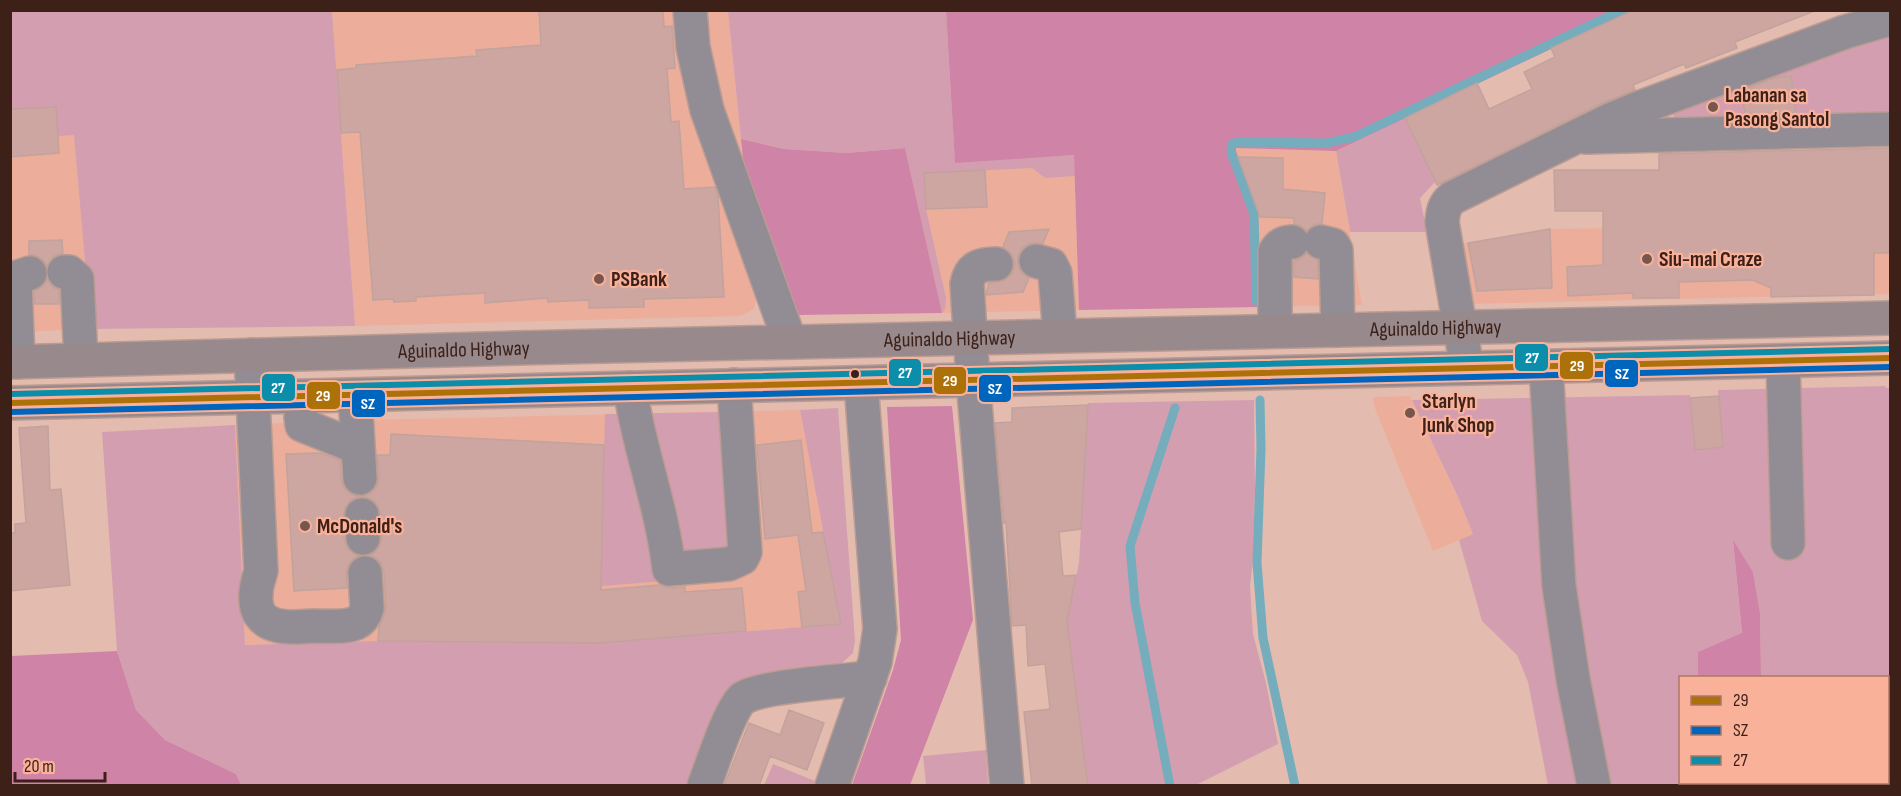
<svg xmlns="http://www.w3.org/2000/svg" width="1901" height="796" viewBox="0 0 1901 796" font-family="'Sofia Sans Condensed',sans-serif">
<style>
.built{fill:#ecae9a}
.green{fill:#d49eb1}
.forest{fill:#cf83a7}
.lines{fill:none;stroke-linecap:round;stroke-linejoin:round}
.stream{stroke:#75adbc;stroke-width:9}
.building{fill:#cda6a1;stroke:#c2a29c;stroke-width:1.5}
.minor-casing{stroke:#bb9c92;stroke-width:36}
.highway-casing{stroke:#bb9c92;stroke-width:36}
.minor{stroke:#928d94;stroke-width:33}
.highway{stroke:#98898c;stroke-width:33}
.bus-1-casing{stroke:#fab199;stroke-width:10}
.bus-2-casing{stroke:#fab199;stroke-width:10}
.bus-3-casing{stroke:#fab199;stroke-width:10}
.bus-1{stroke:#ad710a;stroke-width:6}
.bus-2{stroke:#0065bd;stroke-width:6}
.bus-3{stroke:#0c8eaa;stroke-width:6}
.poi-dot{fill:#77574d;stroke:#fab199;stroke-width:2}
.bus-dot{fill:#3d2118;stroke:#fab199;stroke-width:2}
.labels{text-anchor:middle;stroke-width:4.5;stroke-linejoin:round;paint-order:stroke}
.poi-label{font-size:21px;font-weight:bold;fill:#3d2118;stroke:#fab199;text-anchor:start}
.street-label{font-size:21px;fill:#3d2118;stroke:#fab199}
.line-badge{stroke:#fab199;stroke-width:2}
.badge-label{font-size:16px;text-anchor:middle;font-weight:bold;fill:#fff}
</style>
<rect width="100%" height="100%" fill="#e4bcaf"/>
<!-- built -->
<path class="built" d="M332,11h396l29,285 -3,13 -13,7 -386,10z
M78,105l19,223 -86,5 -1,-224z
M1235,148l101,3 26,154 -102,2 -2,-95z
M1074,155l5,155 -137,3 -33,-147z
M1890,223v71l-420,10 -12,-60 92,-15z
M1410,396l48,101 15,37 -40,17 -59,-145 -1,-9z
M800,410l41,214 -240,19 -223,-2 -133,4 -10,-220 130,-5z"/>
<!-- green -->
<path class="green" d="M11,11h321l23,315 -264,3 -17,-194 -16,1 -3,-29 -44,39z
M728,11h218l9,151 119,-7 1,21 -30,2 -13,-10 -108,5 2,36 20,89 -1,11 -3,4 -37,-165 -58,5 -63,-4 -43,-10z
M1890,31v87l-216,4 -1,-16z
M1405,118l31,63 -16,17 7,34h-77l-14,-81z
M1885,386l1,2h4v397h-123l-1,-2 122,-1v-104l-127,-1 -1,-64 -7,-41 -20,-31 9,93 -44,18v25l-18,1v104l20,1v2h-152l-20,-103 -11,-27 -35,-34 -23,-81 14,-6 -15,-37 -46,-97 278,-5 5,55 28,-3 -5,-57z
M1254,400l1,90 -2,70 -3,26 3,48 13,49 12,61 -82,41h-108l-21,-163 12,-59 9,-160z
M838,408l17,232 -2,13 -11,10 -83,13 -68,109h-450l-5,-11 -71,-34 -29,-30 -19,-59 -15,-219 133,-7 10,220 133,-4 223,2 240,-19 -41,-214z
M719,412l13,140 -55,28 -76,6 4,-172z
M986,750l2,35h-62l-3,-29z
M773,764l42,17 -2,4h-49z"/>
<!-- forest -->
<path class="forest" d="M946,11h688l-22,9 -276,131 -101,-3 23,64 2,95 -181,3 -5,-155 -119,8z
M741,139l43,10 63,4 58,-5 37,165 -145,2 -52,-138z
M952,406l21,214 -63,165h-58l41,-115 8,-30 -14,-233z
M1733,540l20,32 7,41 1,64h-63v-25l44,-19z
M117,651l19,59 29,30 71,34 5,11h-230v-129z"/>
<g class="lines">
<!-- stream -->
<path class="stream" d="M1256,301l-2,-87 -23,-62 1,-8 5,-2 89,1 28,-6 268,-127
M1260,400l1,49 -4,114 6,75 32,148
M1170,786l-35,-183 -5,-57 45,-138"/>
</g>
<!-- building -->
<path class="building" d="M539,10h124l1,17 8,-1 3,42 -8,1 4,53 8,-1 5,68 31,-2 3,9 6,101 -80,2v8l-55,1v-8l-41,2 -1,-4 -62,5v-10l-69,4v4l-22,1 -1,-3 -20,1 -13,-168 -19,1 -4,-63 19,-2v-3l121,-9 -1,-6 65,-5z
M1634,10h178v2l-77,30 2,6 -51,20 -2,-4 -51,21 2,5 -33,13 -165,82 -32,-67 72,-35 12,26 43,-20 -8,-17 31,-15 -4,-9z
M1791,76l5,37 -51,1 -3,-24 32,-12z
M56,107l3,46 -49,4v-48z
M1890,148v105h-16v42l-103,2v-9l-18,-8 -74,2v16h-46v-5l-65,3 -1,-29 36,-2v-54h-48l-1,-41h105v-16z
M1238,157l45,1v31l42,4 -3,31h-7l-8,7 -6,-5 -7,-2v-6l-34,-1z
M985,170l2,37 -61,2 -2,-36z
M1049,229l-6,14h-12l-9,5 -4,8v10l4,8 7,4 -6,14 -37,3 3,-12 16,-3 8,-8 2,-9 -3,-8 -9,-8 6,-15z
M1550,229l2,59 -75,3 -9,-48z
M62,240l1,13 -9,3 -7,10 -5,-7 -8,-4h-5v-14z
M1306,253l12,7v19l-24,-2v-16l8,-3z
M47,279l7,9 5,1v15h-24l-1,-13 10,-5z
M1719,396l4,51 -28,3 -5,-52z
M1088,405l-7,124 -22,3 4,44 13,-1 -9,47 21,164h-56l-8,-74 26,-3 -5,-45 -17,2 -2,-41 -14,1 -6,-104 -2,1 -9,-100 17,-1v-14z
M48,426l2,64 11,-1 9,96 -60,6v-58h5v-9l11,-1 -7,-95z
M391,434l213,11 -3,145 59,-5 11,3 14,-1v5l57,-4 4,43 -145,12 -223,-2 1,-14 5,-11 2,-9 -2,-35 -4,-10 -6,-5 -5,-2 5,-2 6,-7 2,-9 -1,-23 -4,-10 -6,-5 -9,-3 9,-3 6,-7 2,-9 -2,-22h13z
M801,440l11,93 11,-1 18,92 -39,3 -4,-35 8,-1 -8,-56 -33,4 -8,-94z
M320,453l20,7 1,19 3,9 7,6 9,3 -9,3 -5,6 -3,10 1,23 3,9 7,6 5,2 -5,2 -6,7 -2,9 1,14 -53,3 -8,-137z
M789,710l35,13 -17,47 -37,-14 -11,30h-35l25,-63 31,12z"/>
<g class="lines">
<!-- minor casing -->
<g class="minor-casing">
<path id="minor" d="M690,10l3,37 14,63 83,232
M1586,137l304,-8
M1321,242l12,3 3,5 2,80
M1036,261l15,4 4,8 5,62
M996,264c-16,0 -26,3 -29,20l6,96 34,406
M64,272h5l8,7 4,81
M1275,331v-79c4,-7 9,-10 17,-10
M251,355l10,216c-2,7 -5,15 -5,23 -3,37 33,34 58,32 13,0 30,2 42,-3 6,-3 9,-8 11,-15l-2,-35
M1783,361l5,182
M18,362l-3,-80 3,-5 12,-4
M1546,367l13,219 14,93 21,107
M1467,368l-25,-146c1,-10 2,-17 10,-24l158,-78 29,-12 206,-76 45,-13
M630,388c9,62 32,118 39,181l60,-5 13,-6 3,-6 -11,-167
M355,395l5,83
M301,417l1,8 55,22
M362,515l1,23
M704,786c7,-18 26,-78 39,-88 18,-12 101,-17 127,-20
M832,786l43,-124 5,-33 -19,-246"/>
</g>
<!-- highway casing -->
<g class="highway-casing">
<g id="highway">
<path id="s1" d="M10,362l507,-14 1373,-30"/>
<path d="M10,403l1880,-45"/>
</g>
</g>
<!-- minor -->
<use href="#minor" class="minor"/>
<!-- highway -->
<use href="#highway" class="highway"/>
<!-- bus-1 casing -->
<g class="bus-1-casing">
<path id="bus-1" d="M10,403l1880,-45"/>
</g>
<!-- bus-2 casing -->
<g class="bus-2-casing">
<path id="bus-2" d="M10,412l1880,-45"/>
</g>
<!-- bus-3 casing -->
<g class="bus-3-casing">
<path id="bus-3" d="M10,394l1880,-45"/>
</g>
<!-- bus-1 -->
<use href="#bus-1" class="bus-1"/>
<!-- bus-2 -->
<use href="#bus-2" class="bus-2"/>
<!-- bus-3 -->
<use href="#bus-3" class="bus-3"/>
</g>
<!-- markers -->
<g class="poi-dot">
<circle cx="1713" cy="107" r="6"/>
<circle cx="1647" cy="259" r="6"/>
<circle cx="599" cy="279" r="6"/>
<circle cx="1410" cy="413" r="6"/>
<circle cx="305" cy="526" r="6"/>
</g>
<circle class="bus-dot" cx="855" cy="374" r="5"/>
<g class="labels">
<!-- poi labels -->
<g class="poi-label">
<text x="1725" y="102">Labanan sa<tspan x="1725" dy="24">Pasong Santol</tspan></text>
<text x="1659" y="266">Siu-mai Craze</text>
<text x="611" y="286">PSBank</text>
<text x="1422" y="408">Starlyn<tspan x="1422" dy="24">Junk Shop</tspan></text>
<text x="317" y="533">McDonald's</text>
</g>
<!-- street labels -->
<g class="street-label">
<text dy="7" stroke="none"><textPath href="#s1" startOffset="1426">Aguinaldo Highway</textPath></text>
<text dy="7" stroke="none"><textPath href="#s1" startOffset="940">Aguinaldo Highway</textPath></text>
<text dy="7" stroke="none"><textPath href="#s1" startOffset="454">Aguinaldo Highway</textPath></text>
</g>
</g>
<g class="line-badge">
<rect x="1514" y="343" width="35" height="29" rx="6" fill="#0c8eaa"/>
<rect x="1559" y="351" width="35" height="29" rx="6" fill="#ad710a"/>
<rect x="888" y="358" width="34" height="29" rx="6" fill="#0c8eaa"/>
<rect x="1604" y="359" width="35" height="29" rx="6" fill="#0065bd"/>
<rect x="933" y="366" width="34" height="29" rx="6" fill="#ad710a"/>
<rect x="261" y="373" width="35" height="29" rx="6" fill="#0c8eaa"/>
<rect x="978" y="374" width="34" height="29" rx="6" fill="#0065bd"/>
<rect x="306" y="381" width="35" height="29" rx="6" fill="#ad710a"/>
<rect x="351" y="389" width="35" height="29" rx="6" fill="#0065bd"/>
</g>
<g class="badge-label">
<text x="1532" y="363">27</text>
<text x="1577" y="371">29</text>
<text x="905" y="378">27</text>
<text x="1622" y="379">SZ</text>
<text x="950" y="386">29</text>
<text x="278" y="393">27</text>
<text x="995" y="394">SZ</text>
<text x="323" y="401">29</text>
<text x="368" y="409">SZ</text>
</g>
<!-- border -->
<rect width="1901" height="796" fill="none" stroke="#3d2118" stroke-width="24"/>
<!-- legend -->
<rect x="1679" y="676" width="210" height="108" fill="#fab199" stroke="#ae7765" stroke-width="1.5"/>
<rect x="1691" y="696" width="30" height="9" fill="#ad710a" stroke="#ae7765" stroke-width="1.5"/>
<text x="1733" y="706" font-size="18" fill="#3d2118">29</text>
<rect x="1691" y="726" width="30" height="9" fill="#0065bd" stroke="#ae7765" stroke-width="1.5"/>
<text x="1733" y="736" font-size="18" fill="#3d2118">SZ</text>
<rect x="1691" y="756" width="30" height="9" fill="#0c8eaa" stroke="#ae7765" stroke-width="1.5"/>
<text x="1733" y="766" font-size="18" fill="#3d2118">27</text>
<!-- scale -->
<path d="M15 772v9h90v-9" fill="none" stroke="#3d2118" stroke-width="3"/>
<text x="24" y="772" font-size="18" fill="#3d2118" stroke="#fab199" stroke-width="4.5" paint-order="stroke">20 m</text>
</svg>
